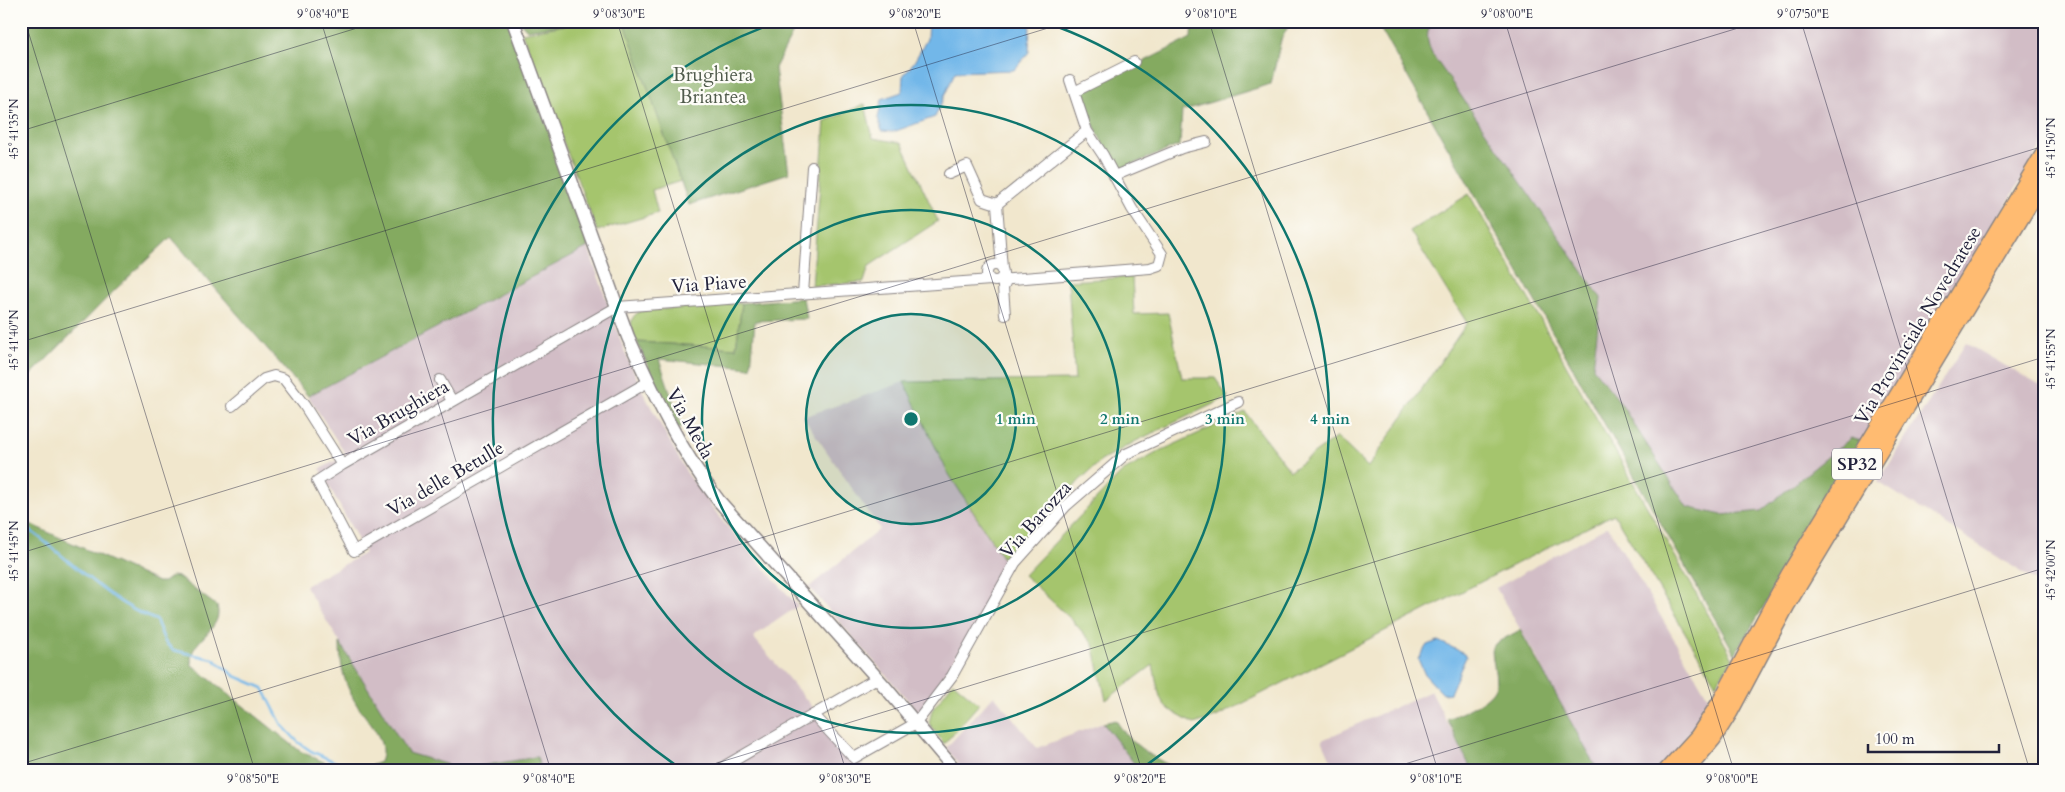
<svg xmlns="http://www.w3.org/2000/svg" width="2065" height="792" viewBox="0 0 2065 792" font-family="Cardo,serif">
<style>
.industrial{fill:#d2bdc6}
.green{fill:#a5c56d;stroke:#647454}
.forest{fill:#84aa60;stroke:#53664e}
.water{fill:#72b7e9;stroke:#4a6c92}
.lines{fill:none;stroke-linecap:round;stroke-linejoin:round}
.stream{stroke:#72b7e9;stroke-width:2.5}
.minor-casing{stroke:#8a8484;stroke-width:12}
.tertiary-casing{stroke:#8a8484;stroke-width:15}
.primary-casing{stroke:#8a8484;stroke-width:18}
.minor{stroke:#fff;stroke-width:10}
.tertiary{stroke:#fff;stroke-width:12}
.primary{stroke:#ffbb71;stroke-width:15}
.ticks{fill:none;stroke:#22223b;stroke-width:1;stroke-opacity:0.45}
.ring{fill:none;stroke:#0f766e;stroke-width:2.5}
.labels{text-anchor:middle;stroke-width:4.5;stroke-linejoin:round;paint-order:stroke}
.shield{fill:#fdfcf7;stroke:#646373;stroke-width:1}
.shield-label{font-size:18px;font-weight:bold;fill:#22223b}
.park-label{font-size:19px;fill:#505b4c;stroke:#fdfcf7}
.street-label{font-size:19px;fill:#22223b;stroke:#fdfcf7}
.centre{fill:#0f766e;stroke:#fdfcf7;stroke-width:2.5}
.ring-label{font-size:15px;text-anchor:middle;font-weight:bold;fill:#0f766e;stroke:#fdfcf7;stroke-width:4.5;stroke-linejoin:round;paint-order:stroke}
.neatline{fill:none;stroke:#22223b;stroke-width:2}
.ticks-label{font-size:12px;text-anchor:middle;fill:#22223b}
</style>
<rect width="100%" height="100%" fill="#fdfcf7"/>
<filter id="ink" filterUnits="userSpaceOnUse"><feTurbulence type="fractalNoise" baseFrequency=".02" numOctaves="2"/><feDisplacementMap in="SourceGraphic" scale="10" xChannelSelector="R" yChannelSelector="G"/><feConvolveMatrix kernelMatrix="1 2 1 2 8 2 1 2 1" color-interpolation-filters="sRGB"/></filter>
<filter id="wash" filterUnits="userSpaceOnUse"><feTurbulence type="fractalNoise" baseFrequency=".0096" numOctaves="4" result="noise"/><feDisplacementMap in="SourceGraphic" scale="20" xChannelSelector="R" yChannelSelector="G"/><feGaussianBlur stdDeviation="1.12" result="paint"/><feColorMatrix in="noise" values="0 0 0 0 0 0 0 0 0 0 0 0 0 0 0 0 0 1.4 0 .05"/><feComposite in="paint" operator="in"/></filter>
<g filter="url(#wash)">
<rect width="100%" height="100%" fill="#f1e7cd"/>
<!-- industrial -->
<path class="industrial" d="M1435,21h609v121l-180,300 -13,-4 -90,73 -39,4 -35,-8 -70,-109 -24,-30 8,-70 -169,-244 -6,-14 4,-15z
M588,247l36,103 21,46 42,77 37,50 74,83 -45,31 114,134h-326l-4,-14 -75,12 -54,-16 -103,-167 60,-33 -45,-84 26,-14 -38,-59z
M1966,343l78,45v198l-166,-104z
M904,382l43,89 60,94 -32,63 -56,85 -110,-126 71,-58 -77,-112z
M1608,526l104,178 -52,67h-62l-51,-91 -7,-17 -44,-75z
M1431,691l41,80h-136l-14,-31z
M994,695l43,53 66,-25 37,48h-176l-18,-23z"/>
<!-- green -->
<path class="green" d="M586,21h38l57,160 -29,9 6,23 -61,18 -75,-198z
M865,104l8,34 29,5 36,78 -69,45 -5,16 -52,4 13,-165z
M1469,194l264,464 -17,26 -102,-170 -398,203 -22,7c-38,-21 -32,-18 -41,-59l-47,35 -13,-56 -21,-24 -48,-45 98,-103 38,-21 85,-39 45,59 47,-34 31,30 99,-144 -57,-92z
M1132,277l2,37 34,-1 14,65h33l13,19 -92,44 -35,20 -22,20 -72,84 -60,-94 -43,-89 171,-2 -7,-99z
M742,303l-6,45 -99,-6c-5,-12 -11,-24 4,-31z
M953,682l26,22 -35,40 -15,-21 3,-13z"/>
<!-- forest -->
<path class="forest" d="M21,21h488l77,210 2,16 -280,149 -137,-159 -55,52 -95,96z
M519,21h67l-59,9z
M624,21h175l-24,47 14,105 -100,32z
M1192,21h99l-10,19 -10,44 -89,27 -2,34 -64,26 -37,-77 112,-56z
M1376,21h59c-11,9 -8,21 -3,33l169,244 -8,70 24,30 70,109 35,8 39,-4 90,-73 13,4 -129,212z
M803,298l4,21 -52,2 -4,47 -92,-9 23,68 -6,2 -39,-87 99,6 6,-45z
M21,520l137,62h6l8,-6 6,1 39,29c8,25 -32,35 -25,59l108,86 43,20h-322z
M1520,630l78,141h-126l-25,-52c12,-5 49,-20 49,-36 0,-12 -4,-23 -4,-35l4,-5z
M340,643l68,110 54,16 75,-12 4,14h-192l18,-4 13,-5c10,-25 -18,-44 -28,-66 -9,-17 -12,-33 -12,-53z
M1116,720c14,25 40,40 66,51h-42l-37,-48z"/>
<!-- water -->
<path class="water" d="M928,21h102l-1,31 -15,18 -59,2 -20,45 -42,15 -11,-1 -4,-13 4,-19 20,-7 1,-16 11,-14 13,-23z
M1438,641l26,12 2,4 -16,36 -7,1 -18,-19 -7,-16 9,-14z"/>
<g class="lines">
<!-- stream -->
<path class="stream" d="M21,524c45,30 85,78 135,96l9,22 8,8 40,9 22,17 28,12 19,37 16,17 13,9 44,20"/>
</g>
</g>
<g filter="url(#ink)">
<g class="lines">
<!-- minor casing -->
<g class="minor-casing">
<path id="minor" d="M1074,92l60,-30
M949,174l18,-8 15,33 15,5
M1114,176l68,-28 24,-6
M987 273a8 8 0 1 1 16 0a8 8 0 1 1-16 0Z
M1002,269l-5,-65 90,-73
M999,280l151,-12 9,-3 3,-11 -30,-45 -29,-54 -16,-24 -17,-51
M803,294l9,-127
M1005,315l-2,-28 4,-8
M440,380l12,21
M232,406l32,-27 10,-3 10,3 20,26 38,60 275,-158 374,-27
M342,465l-25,16 37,70 294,-169
M814,715l40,43 62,-35 36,-47 63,-113 51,-57 60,-52 112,-52
M716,771l161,-93"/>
</g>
<!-- tertiary casing -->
<g class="tertiary-casing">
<path id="tertiary" d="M513,21l115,316c26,58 52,114 91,164l167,187 70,83"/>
</g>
<!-- primary casing -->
<g class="primary-casing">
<path id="primary" d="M1666,771l32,-35 22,-34 68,-126 256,-423
M1686,771l27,-32 17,-27 57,-107 257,-425"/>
</g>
<!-- minor -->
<use href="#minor" class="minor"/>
<!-- tertiary -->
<use href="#tertiary" class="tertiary"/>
<!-- primary -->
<use href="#primary" class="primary"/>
</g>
</g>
<!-- ticks -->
<path class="ticks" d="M25,21l230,750M321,21l230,750M617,21l229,750M913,21l229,750M1209,21l229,750M1505,21l229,750M1801,21l229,750M21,131l359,-110M21,342l1050,-321M21,553l1740,-532M21,764l2023,-618M691,771l1353,-414M1382,771l662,-203"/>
<!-- distance rings -->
<circle cx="911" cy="419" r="105" fill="#0f766e" fill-opacity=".12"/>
<g class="ring">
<circle cx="911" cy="419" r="105"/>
<circle cx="911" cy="419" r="209"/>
<circle cx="911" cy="419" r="314"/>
<path d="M683 770A419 419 0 0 1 778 22M1044 22A419 419 0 0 1 1139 770"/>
</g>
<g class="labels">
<!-- shield labels -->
<rect class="shield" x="1832" y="448.5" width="50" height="31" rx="4"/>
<g class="shield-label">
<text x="1857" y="470">SP32</text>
</g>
<!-- park labels -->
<g class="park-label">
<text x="713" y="81">Brughiera<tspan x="713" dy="22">Briantea</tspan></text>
</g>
<!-- street labels -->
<g class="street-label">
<text transform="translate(709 283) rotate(-4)" y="7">Via Piave</text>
<text transform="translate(1917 325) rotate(-59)" y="7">Via Provinciale Novedratese</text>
<text transform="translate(398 412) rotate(-30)" y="7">Via Brughiera</text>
<text transform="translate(691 423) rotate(61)" y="7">Via Meda</text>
<text transform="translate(445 478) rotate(-30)" y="7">Via delle Betulle</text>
<text transform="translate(1035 519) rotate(-48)" y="7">Via Barozza</text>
</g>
</g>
<circle cx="911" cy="419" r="8" class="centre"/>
<g class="ring-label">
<text x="1016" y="424">1 min</text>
<text x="1120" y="424">2 min</text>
<text x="1225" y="424">3 min</text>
<text x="1330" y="424">4 min</text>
</g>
<!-- margin -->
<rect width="2065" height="792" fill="none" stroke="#fdfcf7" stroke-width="55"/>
<!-- scale -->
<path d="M1868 744v8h131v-8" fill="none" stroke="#22223b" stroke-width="2.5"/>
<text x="1875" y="744" font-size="15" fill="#22223b" stroke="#fdfcf7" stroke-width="4" paint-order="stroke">100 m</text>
<rect x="28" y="28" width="2010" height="736" class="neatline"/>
<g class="ticks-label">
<text x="323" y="18">9°08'40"E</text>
<text x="619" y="18">9°08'30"E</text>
<text x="915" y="18">9°08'20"E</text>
<text x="1211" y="18">9°08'10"E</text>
<text x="1507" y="18">9°08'00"E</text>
<text x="1803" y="18">9°07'50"E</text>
<text transform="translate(14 129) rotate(-90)" y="4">45°41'35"N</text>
<text transform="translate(2051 148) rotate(-90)" y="4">45°41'50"N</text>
<text transform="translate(14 340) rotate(-90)" y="4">45°41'40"N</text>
<text transform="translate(2051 359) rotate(-90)" y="4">45°41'55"N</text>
<text transform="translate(14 551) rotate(-90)" y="4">45°41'45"N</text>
<text transform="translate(2051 570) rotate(-90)" y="4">45°42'00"N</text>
<text x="253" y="783">9°08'50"E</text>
<text x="549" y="783">9°08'40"E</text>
<text x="845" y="783">9°08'30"E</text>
<text x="1140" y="783">9°08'20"E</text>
<text x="1436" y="783">9°08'10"E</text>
<text x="1732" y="783">9°08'00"E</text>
</g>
</svg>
